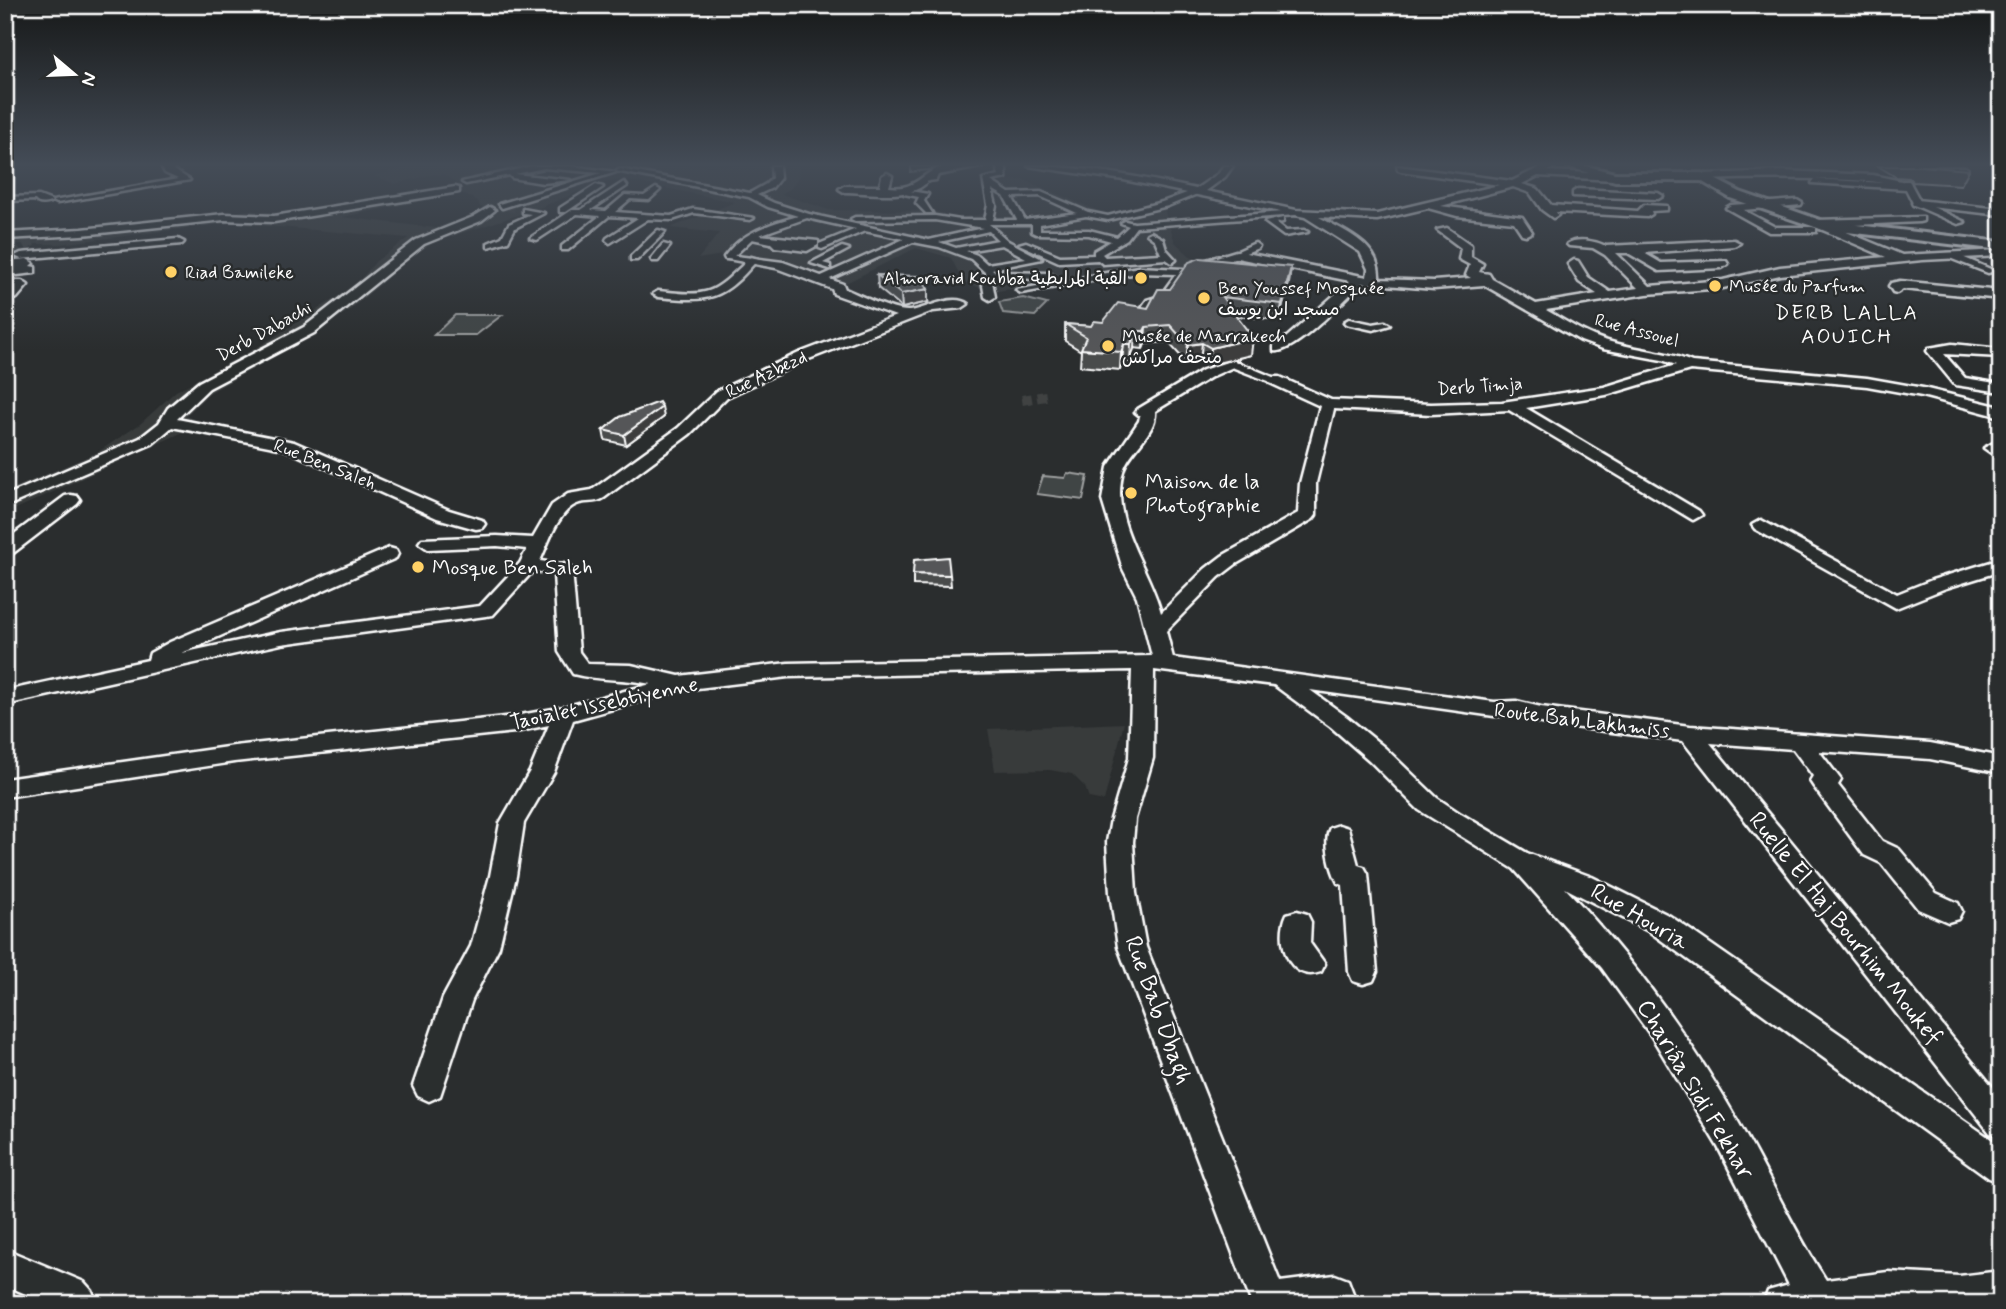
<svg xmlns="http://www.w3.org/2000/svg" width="2006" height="1309" viewBox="0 0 2006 1309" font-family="Mynerve,'Playpen Sans Arabic',sans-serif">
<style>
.built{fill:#373a3b}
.green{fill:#414445;stroke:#a0a2a2;stroke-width:2}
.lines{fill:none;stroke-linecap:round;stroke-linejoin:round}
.pedestrian-tunnel-far1{stroke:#3f4243;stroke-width:8;stroke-dasharray:8 4.5;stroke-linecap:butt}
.pedestrian-tunnel{stroke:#3f4243;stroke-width:10;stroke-dasharray:10 5;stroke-linecap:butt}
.minor-tunnel{stroke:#3f4243;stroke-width:10;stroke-dasharray:10 5;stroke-linecap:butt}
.pedestrian-casing{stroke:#fff;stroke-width:5}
.minor-casing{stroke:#fff;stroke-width:5}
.tertiary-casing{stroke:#fff;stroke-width:6}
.pedestrian{fill:#2a2d2e;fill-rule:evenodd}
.minor{fill:#2a2d2e;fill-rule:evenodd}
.tertiary{fill:#2a2d2e;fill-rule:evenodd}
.wall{fill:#494b4c;stroke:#fff;stroke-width:2}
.shaded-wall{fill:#3c3d3e;stroke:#fff;stroke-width:2}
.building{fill:#555758;stroke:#fff;stroke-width:2}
.poi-dot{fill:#ffd166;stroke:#2a2d2e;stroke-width:2.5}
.labels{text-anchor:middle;stroke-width:5;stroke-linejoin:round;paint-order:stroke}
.far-poi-label{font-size:18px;fill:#fff;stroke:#2a2d2e;text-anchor:start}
.far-street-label{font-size:18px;fill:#fff;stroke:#2a2d2e}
.far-quarter-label{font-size:21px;letter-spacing:2px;fill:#fff;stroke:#2a2d2e}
.poi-label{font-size:21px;fill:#fff;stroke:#2a2d2e;text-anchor:start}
.street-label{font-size:21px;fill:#fff;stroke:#2a2d2e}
.near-street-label{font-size:24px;fill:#fff;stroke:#2a2d2e}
</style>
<rect width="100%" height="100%" fill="#2a2d2e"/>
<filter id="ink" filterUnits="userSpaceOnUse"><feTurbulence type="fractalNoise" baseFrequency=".0143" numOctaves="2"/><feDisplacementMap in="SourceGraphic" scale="14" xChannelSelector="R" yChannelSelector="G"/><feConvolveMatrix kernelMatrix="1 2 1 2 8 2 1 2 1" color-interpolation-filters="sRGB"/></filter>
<g filter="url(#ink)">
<!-- built -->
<path class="built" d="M410,166h85l8,7 21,4 -9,-6 -9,1 -7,-6h300l-1,13 -8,10 -9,5 48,16 105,1 25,7 28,-5 -7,-32 44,-1 89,37 50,-11 12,36 26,24 -20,4 -44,-1 -145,23 -29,-10 -12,-24 -35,-10 -72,36 -64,-23 -58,-6 -24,4 21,-26 -49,-5 65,-26 -111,-22 -24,3 -63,26 -103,33 -20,13 -64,55 -83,51 -58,32 -23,23 9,4 -16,14 -174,80v-22l93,-40 42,-28 36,-33 82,-44 98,-62 20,-24 32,-23 -177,-15 -172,21h-54v-13l68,-1 139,-13 34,-7 35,3 43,-4 95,-16 9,7 -86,17 94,11 37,-14h11l-4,-1 3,-6h-3l-2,-6 -23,-11 5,-4 -15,-11 -11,-1 -39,10 -21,-8z
M1124,723l-20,78 -15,-3 -4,-11 -13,-13 -22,-4 -55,1 -7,-42z"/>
<!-- green -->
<path class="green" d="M1023,298l24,6 -12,12 -32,-3 -4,-11z
M455,315h47l-26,20h-42z
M1067,473l21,3 -5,24 -46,-6 6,-18 22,2z"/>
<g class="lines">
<!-- pedestrian-tunnel-far1 -->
<path class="pedestrian-tunnel-far1" d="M613,172l16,-6
M507,207l19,4"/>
<!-- pedestrian-tunnel -->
<path class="pedestrian-tunnel" d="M1022,400l24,-4"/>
<!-- minor-tunnel -->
<path class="minor-tunnel" d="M11,254l28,-17"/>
<!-- pedestrian casing -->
<g class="pedestrian-casing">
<path id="pedestrian" d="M161,166h7l22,14 -133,23 -4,-2 125,-22 -13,-6z
M532,166h39l45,6 -114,36 -3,-4 102,-31 -57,-5 -29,6 55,6 -27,3 -31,-5 -3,-3 -43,9 -4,-2z
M771,166h8l1,12 -8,10 -15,7 17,8 35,11 120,26 54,-12 -48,-8 -80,1 -4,-2 4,-2 80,-1 25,4h25l3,-15 -5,-26 20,-5 3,4 -15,3 18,12 32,-1 47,20 20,4 54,-14 33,-12 7,2 -34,14 -60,14 -22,-4 -46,8v6h49l28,7 12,-11 -8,-3 4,-2 9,2 162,-12 4,2 -4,2 -160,12 -9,12 -25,15 3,3 56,-3 -6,-14 -8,-6 4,-2 12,7 3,10 10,11 -4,3 -6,-4 -63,5 -5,-4 -39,2 -40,-18 7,-2 34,14 34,-1v-4l17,-10 -22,-6 -53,-1 -4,-2v-8h-43l19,17 34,18 -50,10 4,3 53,1 5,3 -5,3 -53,-1 -4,3 3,16 -5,3 -5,-3 -3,-17 6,-5 -17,-16 -32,-12 -26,-5 -90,40h-6v-4l87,-39 -39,-8 -43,18 -3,-1v-4l37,-15 -49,-11 -48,17 59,6v4l-11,6 -32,-4 -4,-4 -19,-4 -21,20h-6l-1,-2c18,-25 46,-33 74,-41l-30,-9 -19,-10 -133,-26 4,-2 130,24 16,-9 6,-6zM992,189l12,7 13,24h-24l3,-15zM1040,196l37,17 -52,7 -13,-23zM989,231l9,9 -42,8 -17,-6zM1002,245l24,13 -39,6 -10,-9 -11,-4z
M1815,179l88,5v-3h6l11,20 45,21 -7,2 -44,-19 -8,-16 -94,-6z
M624,182l3,4 -36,24 15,1 19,-16 19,1 12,-8 4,2 -11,10 -19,-1 -15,13 56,4 22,-7 61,9 -4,2 -56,-7 -22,7 -24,-1 -38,24 -4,-3 1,-2 31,-20 -29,-2 -41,34h-6v-4l38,-30 -23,-2 -40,26 -7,-2 42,-28h9z
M596,185l7,2 -37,25h-6v-4z
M904,190l24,4 -4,7 8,12h-6l-10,-10 3,-6 -15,-3z
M39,196l13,5c-4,3 -14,4 -17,-1l-30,1v-4z
M523,209l21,4 -29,15 -7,13 -20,6v-4l14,-6 7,-13 22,-10 -8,-1z
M1283,218v4l-7,1 10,8 18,-1 4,2 -24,4 -19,-14z
M658,230l7,2 -28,28h-6v-4z
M1255,243l4,3 -1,2 -25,10 -4,-3z
M663,244l7,2 -12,15h-6l-1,-2z
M842,247l7,2 -26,14 7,2v4l-19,-6z
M1947,253h6l42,18 -7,2 -41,-16z
M751,257l7,2c-36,42 -47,43 -100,38l-5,-3 5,-3c54,6 54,4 93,-34z
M1138,267l45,2 5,3 -22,28 -13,4 -11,16 -3,1 -5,-3 13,-18 13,-4 16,-22 -38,-1 -117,20 -5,-3z
M1349,319l24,5 12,-2 5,3 -17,5 -27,-6 -2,-2z
M1229,362h8l43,18 -9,2 -42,-16z"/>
</g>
<!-- minor casing -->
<g class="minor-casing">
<path id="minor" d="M948,166h38l-48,9 -2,5 -8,1c-16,20 -59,11 -84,11l-5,-3 5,-3h36l2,-10 5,-3 5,3 -3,11c30,4 33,-18 59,-21z
M996,166h10v12h-6z
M1028,166c57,0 112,11 168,23l23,-16 4,-7h10l-8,11 -19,14 90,19 81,4 122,-29 -98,-14 -3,-1 -1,-4 115,15 31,-15h13l-8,5 67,3 5,3 -5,3 -77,-4 -16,8 16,5 13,16 87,6 6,-6 23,1v4l-16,1 1,3 -5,3 -91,-5 2,3 -5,3 -11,-8 -12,-17 -17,-6 -72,19 81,11 10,15 -6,3 -4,-1 -8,-12 -57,-6 -29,-8 -51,12 -58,-3c25,14 62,27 60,62l55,2 37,-3 -5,-3 4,-10 -11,-6 2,-11 -24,-18 10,-2 24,17v12l12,7 -4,8 10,2 3,5 44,25 61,-10 -18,-12 -11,-18 6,-4 4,1 10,16 22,15 28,-4 -33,-33 -12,-7 -24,-2 -2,-2c10,-7 28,-3 39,2l128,-6 6,3 -6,3 -90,7 17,10 65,-2 2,3 -6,4 -63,3 -31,-18h-12l34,33 73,-6 57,-13 106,-10 -75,-32 -1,-2 5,-3 108,-3v4l-4,1 -87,4 70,29 99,-5v6l-79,4 -142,15 -57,13 -76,6 -101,16c21,12 42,26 65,32 27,8 54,9 81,20l175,16 56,10 78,19v10l-79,-21 -55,-10 -177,-16 -84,25 -80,13 173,103 3,4 -9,5 -184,-110 -78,4 -97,-5 -18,74v32l-3,4 -77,45 -17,13 -53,54 7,27 321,44 22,-1 25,6 149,19 240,17 71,14v16l-71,-14 -111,-8 22,29 -3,5 44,56 17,8 37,44 22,10 4,8 -4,8 -10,3 -30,-13 -37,-46 -17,-8 -50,-68 -4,-6 3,-5 -20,-27 -83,-6 291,354v40l-11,-4 -307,-392 -142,-18 -25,-8 -22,1 -184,-26 37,27 38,31 52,50 24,16 66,39 65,24 78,39 331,230v36l-12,-4 -339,-246 -85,-44c69,72 127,152 176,239 29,50 53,104 85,153l62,-8 71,4 42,-5v33h-238l5,-13 21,-6 -71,-138 -66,-110 -50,-69 -88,-99 -95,-59 -50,-50 -38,-33 -57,-42 -120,-15 -1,88 -18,61 -2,23 3,51 10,54 134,335 55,-7 13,5 9,24h-105l-134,-357 -8,-54 -3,-51 4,-23 18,-61 3,-88 -344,7 -107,13 -108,30 -19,52 -30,51 -8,53 -17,71 -27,53 -32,96 -11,5 -11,-5 -5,-10 30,-88 28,-52 19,-70 10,-53 30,-52 19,-46 -34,7 -281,30 -229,35v-18l229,-33 281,-30 49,-9 87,-23c-26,-6 -52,-3 -78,-10l-14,-22 -5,-78 -21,-3 -40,44 -212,29 -276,61v-14l143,-31 2,-7 20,-11 219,-94 7,2 2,4 -2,4 -214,95 99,-21 199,-26 40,-43 7,-14 -30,-3 -69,3 -9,-6 3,-4 75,-3 36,2 19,-33 16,-11 24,-4 86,-62 39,-37 82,-38 97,-37 -62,-22 -2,-5 -56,-21 -48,-9v-4l55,7 60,22 2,5c15,6 48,23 64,22 16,-1 44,-19 59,-7l-6,4 -29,3 -124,48 -82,38 -37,37 -86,64c-9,6 -18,2 -27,6 -19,7 -29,40 -37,57l30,4 2,4 7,83 9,12 43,1 48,11 109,-13 364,-7 -15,-59 -14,-28 -21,-69 6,-33 31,-46 1,-5 -5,-4 3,-3 65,-39 30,-10 7,4 -27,12 -58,35c2,21 -24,38 -31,57 -17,51 25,98 37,145l44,-44 17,-13 76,-43 2,-30 20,-77 -50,-23 -2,-3 2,-3h10l51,23 100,4 71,-2 102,-15 72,-22 -14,-5 -59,-11 -22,-8 -97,-56 -50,4 -72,-6c-16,15 -68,72 -88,68v-6l13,-8 63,-56 -113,-23 -46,15 -4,-1v-6l49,-15 131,26 1,-8 -8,-17 -55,-35 -181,-37z
M1784,171l89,4 38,8c-10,7 -30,-2 -43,-2 -55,-3 -110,-3 -165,-1l-5,-3 5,-3z
M455,187l4,1v4l-185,30 -50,-2 -142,15 -77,4v-6l77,-4 142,-15 50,2z
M1578,189l80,4 5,3 -5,3 -85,-3v-4z
M1797,200l5,3 -1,2 -58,5 32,17h37l4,1v4h-47l-43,-24 5,-3z
M1917,200l84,9v6l-88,-10 -1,-2z
M490,207l5,3 -14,11 -57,23 -110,89 -105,55 -32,31 117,23 155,68 33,10 3,4 -3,4 -6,1 -39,-11 -153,-69 -112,-22 -20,17 -147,63v-11l135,-58 19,-15 9,-15 31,-26 105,-55 112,-87 57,-23z
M178,239l6,3 -2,2 -161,15 -6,-3 6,-3z
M27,259l6,4 -3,3 5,1v6l-18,2 -6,-4 3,-3 -9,1v-8z
M5,281h17l6,4 -11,13 -4,1 -6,-4 5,-6h-7z
M1900,281l101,10v8l-98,-10 -6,4 -4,-1 -4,-6 2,-3z
M1952,344l49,5v8l-57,-3 21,24 36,6v8l-46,-7 -28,-34 2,-3z
M2001,439v21l-17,-12z
M71,495l6,1 3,4 -3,4 -65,50 -7,2v-15l60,-45z
M1761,520l136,74 35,-14 69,-21v12l-55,17 -50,20 -141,-79 -3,-4z
M1339,825l9,3 10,37 6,2 4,7 9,98 -4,9 -10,3 -10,-3 -4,-9 -6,-87 -5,-2c-7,-13 -15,-42 -8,-55z
M1297,911l10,3 4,8 -1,21 15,21 -4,8c-33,12 -46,-34 -34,-58z
M5,1249l79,33 8,9 5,13h-48l-44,-19z"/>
</g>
<!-- tertiary casing -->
<g class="tertiary-casing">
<path id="tertiary" d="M1566,166h21l28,7h88l37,19 83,29 178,21v8l-180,-21 -91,-31 -29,-17h-86z"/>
</g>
<!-- pedestrian -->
<use href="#pedestrian" class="pedestrian"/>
<!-- minor -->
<use href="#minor" class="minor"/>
<!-- tertiary -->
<use href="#tertiary" class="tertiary"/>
</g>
<!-- wall -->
<path class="wall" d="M1878,166h88l3,4 -8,15 -48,-3 -4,-4 -13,-1z
M1291,267l-2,16 -10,37 -43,-4 15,39 -42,10 -9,-4 -14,1 -18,-20 -23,2 -2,5 -9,-1 -4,14 -8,-1 -2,9 -40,-4 1,-15 -16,-10v-17l26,2 57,-18 22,-19z
M877,275l51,27 -26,6 -24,-20z
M664,417l-38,28 -21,-5 -2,-10z
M913,574l37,1 1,11 -38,-1z"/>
<!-- shaded-wall -->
<path class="shaded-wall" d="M911,166h29l-12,4 -17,2z
M1291,267l-2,16 -10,37 3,-16z
M928,289v13l-26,6 -1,-14z
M1146,327l-1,17 -2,5 1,-18z
M1135,331l-1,17 -4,14 1,-18z
M1253,338l-2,17 -42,10 2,-17z
M1202,343l-2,18 -14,1 2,-17z
M1124,344l-2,17 -2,9 1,-18z
M662,407l2,10 -38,28 -2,-10z"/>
<!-- building -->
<path class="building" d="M1920,166h46l3,2v2z
M1200,258l91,9 -9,37 -60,-7 31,41 -42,10 -9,-5 -14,2 -18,-20 -24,2 -2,4h-9l-4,13h-7l-3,8 -40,-3 5,-12 -21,-13 26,2 3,-5 9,1 15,-19 30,5 10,-19h12l19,-27z
M877,275l43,1 8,13 -27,5z
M659,402l3,5 -38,28 -21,-5 17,-13z
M948,557l2,18 -37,-1 1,-14z"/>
</g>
<!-- sky -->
<linearGradient id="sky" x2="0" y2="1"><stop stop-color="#171919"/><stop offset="0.47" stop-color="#444c57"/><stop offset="1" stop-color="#444c57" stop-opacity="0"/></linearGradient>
<rect width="2006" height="350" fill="url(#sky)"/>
<!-- markers -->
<g class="poi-dot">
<circle cx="171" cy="272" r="7"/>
<circle cx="1141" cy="278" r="7"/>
<circle cx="1715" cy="286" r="7"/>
<circle cx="1204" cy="298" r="7"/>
<circle cx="1108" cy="346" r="7"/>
<circle cx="1131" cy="493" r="7"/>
<circle cx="418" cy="567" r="7"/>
</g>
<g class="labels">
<!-- far-poi labels -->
<g class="far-poi-label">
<text x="185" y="278">Riad Bamileke</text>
<text x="1127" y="284" text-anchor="end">Almoravid Koubba القبة المرابطية</text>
<text x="1729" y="292">Musée du Parfum</text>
<text x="1218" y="294">Ben Youssef Mosquée<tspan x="1218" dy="21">مسجد ابن يوسف</tspan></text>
<text x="1122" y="342">Musée de Marrakech<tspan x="1122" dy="21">متحف مراكش</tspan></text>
</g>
<!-- far-street labels -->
<g class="far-street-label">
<text transform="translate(1637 330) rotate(15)" y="6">Rue Assouel</text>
<text transform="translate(264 331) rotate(-29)" y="6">Derb Dabachi</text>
<text transform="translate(766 374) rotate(-25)" y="6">Rue Azbezd</text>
<text transform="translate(1480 386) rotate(-4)" y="6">Derb Timja</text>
<text transform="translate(325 464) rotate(22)" y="6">Rue Ben Saleh</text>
</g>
<!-- far-quarter labels -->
<g class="far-quarter-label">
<text x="1847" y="319">DERB LALLA<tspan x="1847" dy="24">AOUICH</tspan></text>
</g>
<!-- poi labels -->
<g class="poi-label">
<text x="1145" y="488">Maison de la<tspan x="1145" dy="24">Photographie</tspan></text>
<text x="432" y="574">Mosque Ben Saleh</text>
</g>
<!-- street labels -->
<g class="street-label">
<text transform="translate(604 703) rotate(-12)" y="7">Taoialet Issebtiyenne</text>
<text transform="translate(1582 720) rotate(7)" y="7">Route Bab Lakhmiss</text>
</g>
<!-- near-street labels -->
<g class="near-street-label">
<text transform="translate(1640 916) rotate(30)" y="8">Rue Houria</text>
<text transform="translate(1846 928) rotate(51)" y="8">Ruelle El Haj Bourhim Moukef</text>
<text transform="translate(1159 1010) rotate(70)" y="8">Rue Bab Dbagh</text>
<text transform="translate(1696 1089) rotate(59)" y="8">Chariâa Sidi Fekhar</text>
</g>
</g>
<!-- margin -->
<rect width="2006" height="1309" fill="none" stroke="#2a2d2e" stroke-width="28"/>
<rect x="14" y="14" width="1978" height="1281" fill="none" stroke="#fff" stroke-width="2.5" filter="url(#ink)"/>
<!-- north arrow -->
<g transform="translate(74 74) rotate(109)" stroke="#2a2d2e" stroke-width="5" paint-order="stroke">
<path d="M0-5L12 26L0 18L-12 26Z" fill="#ffffff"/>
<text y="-10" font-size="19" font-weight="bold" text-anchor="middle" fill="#ffffff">N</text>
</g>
</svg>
